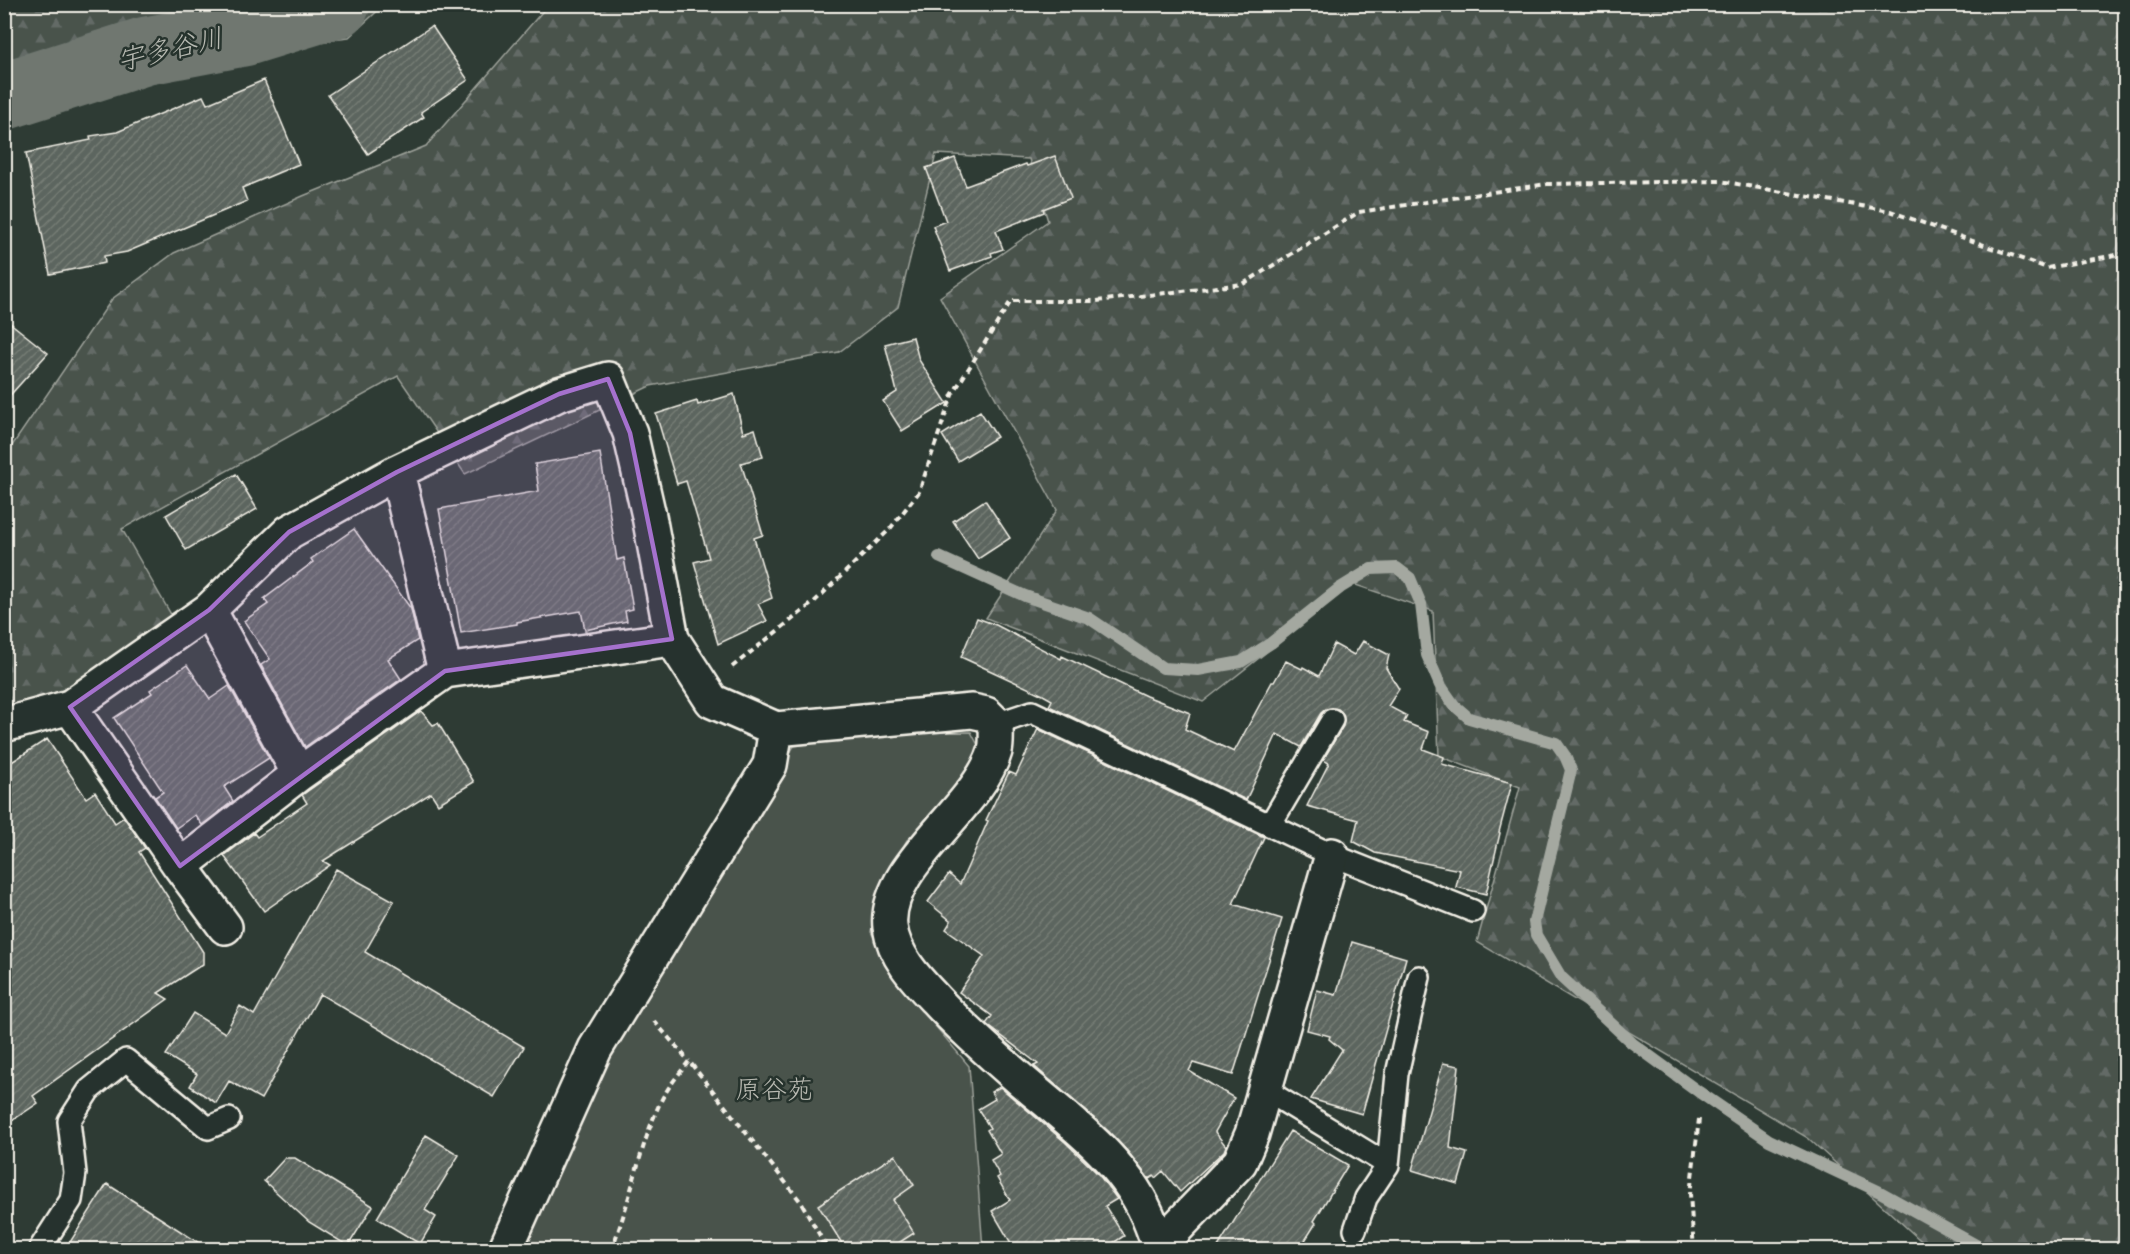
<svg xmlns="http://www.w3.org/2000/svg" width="2130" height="1254" viewBox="0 0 2130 1254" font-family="'Indie Flower','Klee One',sans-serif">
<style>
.forest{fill:url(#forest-firs);stroke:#9ea29a;stroke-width:1.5}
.green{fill:#48524c;stroke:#9ea29a;stroke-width:1.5}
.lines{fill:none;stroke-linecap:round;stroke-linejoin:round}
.stream{stroke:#a4a8a0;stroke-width:12}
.river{stroke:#6f7770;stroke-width:68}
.building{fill:url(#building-hatch);stroke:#f4f1e8;stroke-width:1.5}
.lane-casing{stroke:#f4f1e8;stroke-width:26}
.street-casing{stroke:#f4f1e8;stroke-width:38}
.path{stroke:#f4f1e8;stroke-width:4;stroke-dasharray:6 4.5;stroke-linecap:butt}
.lane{stroke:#26332d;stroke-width:21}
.street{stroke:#26332d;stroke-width:33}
.marked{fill:#a571cd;fill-opacity:0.2;stroke:#a571cd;stroke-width:4.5;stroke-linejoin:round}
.labels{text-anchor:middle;stroke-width:5;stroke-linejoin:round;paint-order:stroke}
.park-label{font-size:26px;fill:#b8b9b1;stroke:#26332d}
.water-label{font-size:27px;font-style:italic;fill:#b8bab2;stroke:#26332d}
</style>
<defs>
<pattern id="forest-firs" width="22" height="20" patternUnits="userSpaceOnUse" patternTransform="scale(1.5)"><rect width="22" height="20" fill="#48524c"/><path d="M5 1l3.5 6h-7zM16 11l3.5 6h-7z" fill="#636b66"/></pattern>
<pattern id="building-hatch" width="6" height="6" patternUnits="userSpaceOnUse" patternTransform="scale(1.5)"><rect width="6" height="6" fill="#5c655e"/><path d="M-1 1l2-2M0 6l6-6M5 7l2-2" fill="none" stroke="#747c75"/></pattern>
</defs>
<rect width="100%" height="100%" fill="#2e3b34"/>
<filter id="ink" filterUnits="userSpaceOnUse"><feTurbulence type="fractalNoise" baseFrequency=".0167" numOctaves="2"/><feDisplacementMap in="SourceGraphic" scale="12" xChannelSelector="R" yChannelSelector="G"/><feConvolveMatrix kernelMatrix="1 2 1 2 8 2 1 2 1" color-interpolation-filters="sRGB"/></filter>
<g filter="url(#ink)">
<!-- forest -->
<path class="forest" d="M5,4h379v1l-35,32 -178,20 -166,63z
M548,5h1577v1244h-195l-122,-111 -331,-196 43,-155 -81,-31 -6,-145 -80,-27 -150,118 -217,-84 71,-108 -117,-213 108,-76 -19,-62 -93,-5 -38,153 -59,45 -189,34 -185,88 -67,-98 -276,153 55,96 -106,62 -66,22v-253l107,-157 62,-46 129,-57 123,-50z"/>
<!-- green -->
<path class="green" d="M971,732l9,17 -8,29 -31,35 -34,27 -27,47 -9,45 29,52 69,82 14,183 -460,1 94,-209 26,-48 151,-247 88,-13z"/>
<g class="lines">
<!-- stream -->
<path class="stream" d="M939,557l86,39 64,22 74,50 35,2 43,-8 30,-19 69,-55 31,-19 26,-1 13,10 11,26 6,51 13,30 14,20 15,13 87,25 9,13 6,14 -37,152 2,13 25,42 71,66 67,49 70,48 111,52 105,58"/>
<!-- river -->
<path class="river" d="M4,96l141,-45 100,-19 91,-28"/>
</g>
<!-- building -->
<path class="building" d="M432,26l36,54 -47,32 3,5 -56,37 -40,-59z
M264,80l35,84 -57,24 5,13 -120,51 -23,4 1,7 -55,11 -24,-121 65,-13 -1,-4 27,-4 86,-36 4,8z
M1055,156l16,42 -28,11 1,3 -48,19 7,18 -12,4 1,3 -42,15 -17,-45 13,-5 -20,-53 29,-10 11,28 60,-22 1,2z
M4,318l44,35 -44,49z
M913,337l6,23 28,43 -45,28 -19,-30 14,-9 -12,-48z
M734,394l9,39 12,-4 8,28 -22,6 22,72 -9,3 18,60 -14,6 9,17 -49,23 -24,-82 15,-4 -23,-77 -9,3 -21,-70 41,-13 1,4z
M980,411l17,26 -39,24 -16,-26z
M600,453l17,107 7,-2 9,51 -8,2 2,10 -42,9 -4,-19 -64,11v2l-56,9 -22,-124 100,-18 -4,-27z
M236,474l21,35 -71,41 -20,-35z
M985,500l25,38 -32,21 -25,-38z
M354,529l57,80 7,31 -30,19 13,20 -96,68 -44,-82 9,-6 -26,-38 24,-17 -4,-5 49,-37 -2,-3z
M977,618l19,7 65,34 1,-3 84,40 44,17 -5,16 49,23 38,-70h2l12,-21 16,8 1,-2 16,9 15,-32 20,11 9,-14 26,14 -3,13 13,21 -11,17 19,10 -3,6 25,10 -6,17 21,8 -2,7 70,19 -13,49 1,1 -14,61 -30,-7 4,-17 -85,-17 -22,-12 5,-21 -51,-14 22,-43 -6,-3 20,-34v-12l-5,-5h-12l-5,4 -20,34 -24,-13 -31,66 -197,-94 3,-6 -9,-5 -82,-38z
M187,665l23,34 19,-13 40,72 -45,29 9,14 -31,24 -7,-10 -19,13 -21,-31 8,-5 -49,-74 38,-25 -2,-3z
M421,711l12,14 5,-2 36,59 -36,22 -7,-11 -108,68 7,4 -66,46 -40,-55 30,-23 3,4 50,-34 -5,-8z
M1038,729l226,108 -31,67 49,15 -49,156 -40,-12 -4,8 45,27 -19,34 11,14 -2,5 -44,41 -17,-21 -8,7 -1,-2 -5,3 -22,-28 -19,-20 -74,-65 4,-2 -52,-40 6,-8 -33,-24 25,-36 -38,-27 5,-8 -23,-19 21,-28 11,10 28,-63 -2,-1 23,-48 7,3z
M47,739l39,59 9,-6 20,31 9,-6 21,31 -6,4 64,100v12l-45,29 10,6 -135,97 5,7 -34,23v-359z
M336,869l58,32 -29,51 159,95 -30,50 -174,-103 -59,105 -32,-18 -13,22 -26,-17 7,-12 -31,-19 27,-42 32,20 15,-27 14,9z
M1352,942l54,16 -44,156 -51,-15 31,-49 -13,-11 1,-3 -23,-6 10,-40 19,5z
M1443,1063l16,3 -9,82 17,5 -9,31 -46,-14z
M1000,1087l65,55 34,33 18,24 -12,7 19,30 -22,14h-87l-23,-39 18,-11 -13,-22 3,-2 -9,-16 10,-6 -14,-24 3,-2 -12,-19 17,-10 -4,-7z
M1290,1131l58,34 -34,56 2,2 -17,27h-83z
M426,1135l33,20 -34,55 11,7 -16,27 -43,-26z
M895,1155l19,30 -21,15 21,33 -26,17h-42l-28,-45z
M285,1158h10l78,48 -25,40 -39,-24 -45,-41z
M107,1184l103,66h-145z"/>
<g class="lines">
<!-- lane casing -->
<g class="lane-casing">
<path id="lane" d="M996,724l36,-12 300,143 141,56
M1270,825l62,-105
M1264,1089l124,76 9,-91 22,-97
M1355,1230l11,-32 22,-33
M39,1250l32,-50 4,-27 -6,-52 20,-31 37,-30 82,68 21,-9"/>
</g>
<!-- street casing -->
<g class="street-casing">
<path id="street" d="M397,472l48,199
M209,610l80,-78 108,-60 162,-78 49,-15 22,54 19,83 23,123
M70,707l139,-97 90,164
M4,725l66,-18 110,159 119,-92 146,-103 227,-32 40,62 64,28 196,-18 14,3 10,10c0,8 1,19 -1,27 -17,58 -112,115 -105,176 4,29 26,52 45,72 27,29 56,55 86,81 49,42 107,82 130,144 3,8 7,17 8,26
M180,866l45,61
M1159,1246l81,-84 12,-28 80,-279
M505,1250l90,-201 175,-284 6,-36"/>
</g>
<!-- path -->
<path class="path" d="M732,667l82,-65 75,-72 30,-38 33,-97 59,-94h86l146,-17 116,-72 188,-28 173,-3 170,30 157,57 79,-15
M654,1021l35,40
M611,1250c20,-48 27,-100 49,-147 7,-15 19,-29 29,-42l112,141 27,48
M812,1250l11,-8
M1694,1250l-4,-56 9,-75"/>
<!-- lane -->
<use href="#lane" class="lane"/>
<!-- street -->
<use href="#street" class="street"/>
</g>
</g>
<!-- marked area -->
<path class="marked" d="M608,379l22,54 42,206 -227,32 -265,195 -110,-159 139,-97 80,-78 108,-60 162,-78z"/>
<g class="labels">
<!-- park labels -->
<g class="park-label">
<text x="774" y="1098">原谷苑</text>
</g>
<!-- water labels -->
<g class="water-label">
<text transform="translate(170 49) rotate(-13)" y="9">宇多谷川</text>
</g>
</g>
<!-- margin -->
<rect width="2130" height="1254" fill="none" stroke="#26332d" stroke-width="24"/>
<rect x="12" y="12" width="2106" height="1230" fill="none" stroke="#f4f1e8" stroke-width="2" filter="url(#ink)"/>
</svg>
